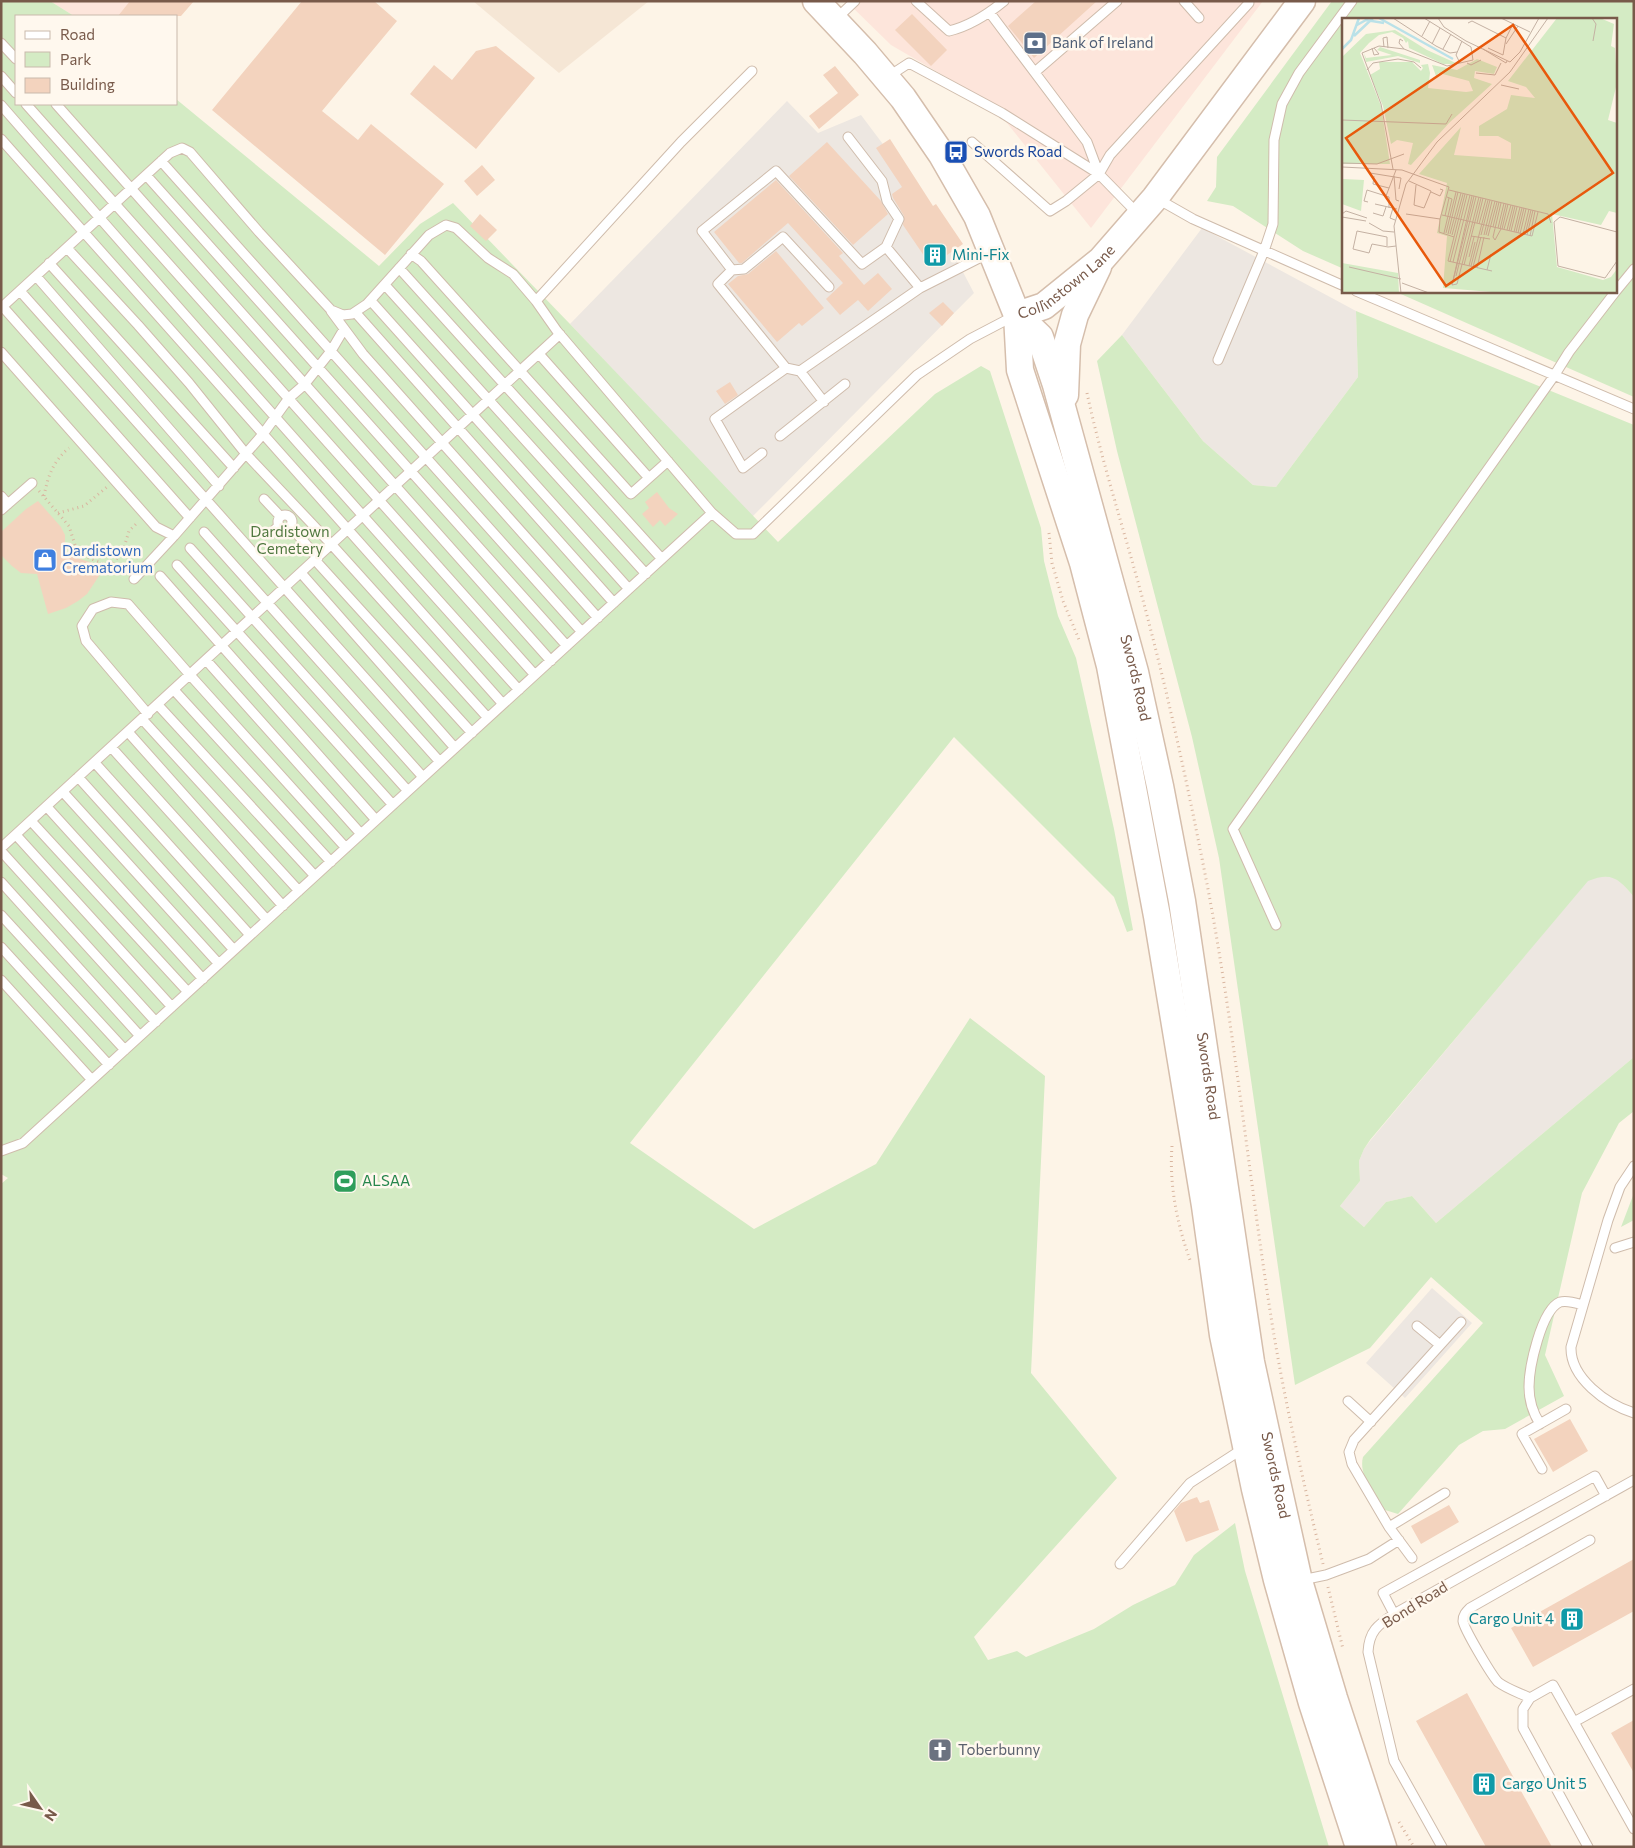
<svg xmlns="http://www.w3.org/2000/svg" width="1635" height="1848" viewBox="0 0 1635 1848" font-family="Commissioner,sans-serif">
<style>
.residential{fill:#f5e6d5}
.commercial{fill:#fde5db}
.industrial{fill:#ede7e1}
.green{fill:#d4ebc4}
.building{fill:#f3d3be}
.lines{fill:none;stroke-linecap:round;stroke-linejoin:round}
.lane-casing{stroke:#cfbcac;stroke-width:11}
.secondary-casing{stroke:#d5beac;stroke-width:29}
.path{stroke:#d9b6a0;stroke-width:3;stroke-dasharray:1 4;stroke-linecap:butt}
.lane{stroke:#fff;stroke-width:9}
.secondary{stroke:#fff;stroke-width:26}
.labels{text-anchor:middle;stroke-width:5;stroke-linejoin:round;paint-order:stroke}
.service-label{font-size:15px;fill:#4e5e75;stroke:#fff8ee;text-anchor:start}
.transit-label{font-size:15px;fill:#164399;stroke:#fff8ee;text-anchor:start}
.culture-label{font-size:15px;fill:#0d838f;stroke:#fff8ee;text-anchor:start}
.street-label{font-size:15px;fill:#785a4a;stroke:#fff8ee}
.park-label{font-size:15px;fill:#50783f;stroke:#fff8ee}
.shop-label{font-size:15px;fill:#366cbe;stroke:#fff8ee;text-anchor:start}
.leisure-label{font-size:15px;fill:#27864d;stroke:#fff8ee;text-anchor:start}
.worship-label{font-size:15px;fill:#5b616d;stroke:#fff8ee;text-anchor:start}
.inset-river{fill:none;stroke:#bae1e8;stroke-width:2.5}
.inset-road{fill:none;stroke:#c4b1a3;stroke-width:1}
.view{fill:#e8590c;fill-opacity:0.15;stroke:#e8590c;stroke-width:2.5}
.inset-edge{fill:none;stroke:#785a4a;stroke-width:2.5}
</style>
<rect width="100%" height="100%" fill="#fdf4e7"/>
<!-- residential -->
<path class="residential" d="M473,1h176l-90,72z"/>
<!-- commercial -->
<path class="commercial" d="M50,1h83l-11,15h-48z
M846,1h417l-172,227 -100,-125 -100,-58z"/>
<!-- industrial -->
<path class="industrial" d="M787,101l31,32 43,-18 64,85 49,93 -222,224 -182,-193z
M1202,228l154,83 2,66 -82,110 -23,-2 -50,-44 -81,-106z
M1607,876l9,2 6,5 12,14v160l-198,166 -24,-27 -26,6 -22,25 -24,-21 20,-25 -1,-20 5,-12 6,-8 218,-261 10,-3z
M1432,1288l40,35 -67,75 -39,-35z"/>
<!-- green -->
<path class="green" d="M1,1h49l24,15h-58v88h160v-5l203,167 41,-42 33,-21 117,121 208,218 157,-148 46,-28 9,5 51,157 3,33 14,55 18,42 38,171 19,101 -6,2 -13,-35 -160,-160 -324,406 124,86 122,-65 94,-146 75,58 -14,297 86,105 -143,159 14,23 29,-9 9,6 68,-28 39,-24 42,-20 19,-30 41,-32 10,48 84,276h-1328v-663l7,-6 -7,-4z
M1332,1h302v396l-240,-106h222v-272h-272v250l-41,-18 -70,-45 -26,-5 9,-14 1,-30z
M1356,311l278,114v472c-15,-18 -22,-26 -46,-16l-218,259 -6,9 -5,12 1,20 -20,25 24,21 22,-25 26,-6 24,27 198,-166v54l-15,12 -37,70 -37,162 19,41 -59,33 -22,2 -24,14 -61,69 -13,-4c-9,-15 -27,-34 -22,-53l120,-134 -52,-46 -61,71 -75,37 -76,-527 -27,-121 -75,-286 -20,-90 25,-26 81,106 50,44 23,2 82,-110z
M1634,1193v27l-13,7z"/>
<!-- building -->
<path class="building" d="M130,1h64l-13,15h-63z
M302,1h72l23,20 -75,90 36,29 13,-16 73,60 -59,71 -173,-145z
M1036,1h61l-63,57 -26,-32z
M912,14l35,36 -16,16 -36,-36z
M496,46l39,32 -59,71 -66,-55 24,-29 18,15 24,-29z
M835,66l24,29 -40,34 -10,-13 29,-23 -15,-18z
M890,139l43,67 3,-2 27,40 -32,22 -28,-41 1,-9 -11,-18 -1,-4 10,-7 -26,-39z
M827,142l54,59 7,13 -35,31 -64,-69z
M482,165l13,15 -18,16 -13,-15z
M776,180l67,73 -4,3 25,29 14,-12 14,16 -24,22 -10,-11 -18,15 -14,-16 17,-16 -55,-60 -46,40h-3l-25,-31z
M480,214l17,16 -11,11 -16,-15z
M776,251l48,57 -22,18 -3,-3 -22,19 -49,-58 10,-8 10,-2z
M943,302l11,11 -12,13 -13,-13z
M730,382l8,13 -13,9 -9,-13z
M657,492l12,16 9,6 -13,12 -5,-6 -7,7 -11,-13 7,-6 -4,-6z
M38,501l23,26 4,8v19l37,12 -3,10 -12,18 -9,7 -12,7 -18,6 -11,-40 -16,-1 -9,-7 -11,-11v-23l25,-23z
M1570,1419l18,32 -35,21 -19,-33z
M1197,1497l3,6 9,-3 10,30 -33,12 -12,-31 7,-8z
M1449,1505l10,17 -38,22 -10,-18z
M1634,1559v52l-101,56 -22,-39z
M1467,1693l85,154h-66l-70,-126z
M1634,1720v53l-23,-40z"/>
<g class="lines">
<!-- lane casing -->
<g class="lane-casing">
<path id="lane" d="M916,1l33,30c21,-5 38,-16 55,-30
M1184,1l15,17
M990,13l97,129 12,32 40,41
M836,19l19,-18
M1,43l15,16
M752,71l-71,71 -145,159 21,30 155,182 24,21h17l164,-159 53,-36 44,-23
M1035,72l82,-71
M1,76l15,17
M889,76l20,-13 93,50 97,61
M26,104l509,571
M56,104l495,557
M1,105c171,196 344,392 518,585
M848,137l34,44 5,20 12,18 -13,28
M1,139l502,565
M972,142l78,69 16,-10 33,-27 11,-19 139,-152
M161,161l421,471
M146,175l421,471
M1156,198l37,21 151,67
M67,248l71,77 51,58 57,71 86,91 156,173
M411,254l10,7 210,233 37,-33
M49,263l185,205
M399,268l263,291
M732,270l12,-1 39,-32 46,50
M36,276l183,210
M385,285l261,289
M920,288l-34,-41 -24,17 -86,-93 -74,60 30,39 -14,14 68,84 14,3 120,-83 69,-35
M20,291l420,471
M1356,291l278,118
M1616,291l18,-22
M371,301l258,288
M3,307l187,211
M1,308l169,-155 12,-5 8,4 69,80 72,78 12,5 9,-1 15,-10 62,-69 17,-10 10,3 32,30 25,16 23,27
M331,311l32,43 235,264
M355,312l259,291
M1,352l155,175 18,9
M539,354l110,124
M1218,360l46,-109 9,-27 1,-84 8,-36 17,-31 53,-72
M800,371l24,31
M780,436l65,-52
M762,453l-19,15 -28,-49 71,-51
M1,496l7,8
M264,499l16,17
M1,510l31,-27
M278 522a7 7 0 1 1 14 0a7 7 0 1 1-14 0Z
M290,526l28,32
M204,532l219,245
M271,533l8,-7
M190,548l218,243
M315,560l157,173
M177,565l216,240
M301,573l154,175
M160,576l216,244
M134,579l40,-43 89,-102 26,-36 15,-13 27,-34 13,-22
M206,660l155,174
M174,690l157,172
M158,705l157,171
M148,714l-62,-73 -4,-15 11,-17 18,-7 17,2 62,71 156,173
M142,719l157,172
M128,732l155,174
M111,747l156,173
M95,763l155,172
M78,777l156,173
M63,792l156,172
M47,807l156,172
M31,821l157,171
M16,835l156,172
M1,848l559,-514
M1,851l155,171
M1,882l139,154
M1,915l124,135
M1276,925l-43,-96 321,-453 15,-24 47,-61
M1,947l108,118
M1,980l91,100
M1,1151l22,-8 689,-630
M1634,1166l-14,21 -12,33 -37,127c-1,31 35,57 63,66
M1615,1248l19,-6
M1417,1326l23,19
M1348,1401l23,21
M1540,1424c-7,-11 -11,-24 -11,-37 0,-19 12,-77 31,-85 8,-2 16,1 23,3
M1542,1469l-20,-35 44,-25
M1389,1527l56,-34
M1412,1558l-23,-31 -37,-63 -3,-12 5,-12 107,-118
M1120,1564l70,-81 54,-35
M1302,1580l24,-5 43,-16 30,-19
M1394,1614l-11,-21 212,-117 11,20
M1634,1689l-60,33 60,107
M1530,1698l-7,11v19l65,119
M1574,1722l-21,-37 -23,13c-10,-5 -23,-9 -32,-16 -6,-6 -34,-53 -35,-61 0,-6 3,-9 7,-13l120,-68
M1442,1847l-48,-86 -26,-109c1,-21 10,-27 26,-38l240,-134"/>
</g>
<!-- secondary casing -->
<g class="secondary-casing">
<g id="secondary">
<path d="M816,1l49,52 38,45 39,57 35,61 40,99 3,55 63,193 27,103 47,250 48,290 18,129 32,154 22,91 35,123 47,144"/>
<path id="s1" d="M1017,315l23,22 16,48 79,287 25,114 22,115 69,461 24,111 24,108 35,117 49,149"/>
<path id="s2" d="M1017,315l27,-9 57,-46 54,-62 147,-197"/>
<path d="M1065,395l2,-51 8,-29 23,-48"/>
</g>
</g>
<!-- path -->
<path class="path" d="M1087,393c17,79 44,158 64,238 22,85 40,171 57,258 27,144 41,290 64,434 13,81 32,161 51,241
M39,491l30,35 6,19 5,9 46,20
M44,496c4,-20 9,-35 25,-48
M58,513l26,-7 23,-19
M1049,533l3,30 11,38 17,41
M110,567l13,-16 6,-20 9,-9
M1172,1146c-3,38 5,78 18,114
M1328,1587l15,62
M1399,1822l15,25"/>
<!-- lane -->
<use href="#lane" class="lane"/>
<!-- secondary -->
<use href="#secondary" class="secondary"/>
</g>
<!-- icons -->
<defs>
<g id="bank-square" transform="scale(1.25)"><rect x="-9" y="-9" width="18" height="18" rx="4" fill="#5c6f8a" stroke="#fff8ee"/><path d="M-6-4H6V4H-6ZM0-2.3a2.3 2.3 0 1 0 0 4.6a2.3 2.3 0 1 0 0-4.6Z" fill="#fff"/></g>
<g id="bus-square" transform="scale(1.25)"><rect x="-9" y="-9" width="18" height="18" rx="4" fill="#1a4fb4" stroke="#fff8ee"/><path d="M-5-6H5V4H4V6H2V4H-2V6H-4V4H-5ZM-3.5-4V0h7V-4ZM-3.5 1.2v1.5H-2V1.2ZM2 1.2v1.5H3.5V1.2Z" fill="#fff"/></g>
<g id="building-square" transform="scale(1.25)"><rect x="-9" y="-9" width="18" height="18" rx="4" fill="#0f9aa8" stroke="#fff8ee"/><path d="M-4-6H4V6H1V3H-1V6H-4ZM-2.5-4.3h1.7v1.8h-1.7ZM.8-4.3h1.7v1.8H.8ZM-2.5-1h1.7V.8h-1.7ZM.8-1h1.7V.8H.8Z" fill="#fff"/></g>
<g id="shop-square" transform="scale(1.25)"><rect x="-9" y="-9" width="18" height="18" rx="4" fill="#3f7fe0" stroke="#fff8ee"/><path d="M-5-2.5h2.3a2.7 3.5 0 0 1 5.4 0H5L5.5 6h-11ZM-1.5-2.5h3a1.5 2.3 0 0 0-3 0Z" fill="#fff"/></g>
<g id="stadium-square" transform="scale(1.25)"><rect x="-9" y="-9" width="18" height="18" rx="4" fill="#2e9e5b" stroke="#fff8ee"/><path d="M0-5a6.5 5 0 1 0 0 10a6.5 5 0 1 0 0-10ZM-3.5-1.8h7v3.6h-7Z" fill="#fff"/></g>
<g id="church-square" transform="scale(1.25)"><rect x="-9" y="-9" width="18" height="18" rx="4" fill="#6b7280" stroke="#fff8ee"/><path d="M-1.2-6h2.4v3.5h3.3v2.4h-3.3V6h-2.4V-.1h-3.3v-2.4h3.3Z" fill="#fff"/></g>
</defs>
<g fill-rule="evenodd">
<use href="#bank-square" x="1035" y="43"/>
<use href="#bus-square" x="956" y="152"/>
<use href="#building-square" x="935" y="255"/>
<use href="#shop-square" x="45" y="560"/>
<use href="#stadium-square" x="345" y="1181"/>
<use href="#building-square" x="1572" y="1619"/>
<use href="#church-square" x="940" y="1750"/>
<use href="#building-square" x="1484" y="1784"/>
</g>
<g class="labels">
<!-- service labels -->
<g class="service-label">
<text x="1052" y="48">Bank of Ireland</text>
</g>
<!-- transit labels -->
<g class="transit-label">
<text x="974" y="157">Swords Road</text>
</g>
<!-- culture labels -->
<g class="culture-label">
<text x="952" y="260">Mini-Fix</text>
<text x="1554" y="1624" text-anchor="end">Cargo Unit 4</text>
<text x="1502" y="1789">Cargo Unit 5</text>
</g>
<!-- street labels -->
<g class="street-label">
<text dy="5" stroke="none"><textPath href="#s2" startOffset="60">Collinstown Lane</textPath></text>
<text dy="5" stroke="none"><textPath href="#s1" startOffset="386">Swords Road</textPath></text>
<text dy="5" stroke="none"><textPath href="#s1" startOffset="791">Swords Road</textPath></text>
<text dy="5" stroke="none"><textPath href="#s1" startOffset="1196">Swords Road</textPath></text>
<text transform="translate(1415 1605) rotate(-32)" y="5">Bond Road</text>
</g>
<!-- park labels -->
<g class="park-label">
<text x="290" y="537">Dardistown<tspan x="290" dy="17">Cemetery</tspan></text>
</g>
<!-- shop labels -->
<g class="shop-label">
<text x="62" y="556">Dardistown<tspan x="62" dy="17">Crematorium</tspan></text>
</g>
<!-- leisure labels -->
<g class="leisure-label">
<text x="362" y="1186">ALSAA</text>
</g>
<!-- worship labels -->
<g class="worship-label">
<text x="958" y="1755">Toberbunny</text>
</g>
</g>
<!-- overview -->
<g transform="translate(1342 18)">
<rect width="275" height="275" fill="#fdf4e7"/>
<path d="M215,0h43l14,6 -3,22 4,2 2,35 -9,37 9,3v90l-8,-2 -8,14 -49,-11 5,53 46,13 8,-3 6,-8v24h-113l-61,-5 4,-52 -10,-3 10,-50 -28,-9 42,-47 -7,28 57,4v-16l-13,-7h-19v-10l28,-17 4,-14 24,3 -9,-11 -18,-6zM53,12l32,20 31,14h-15l-34,-16 -1,-7 -2,2 -3,-5 -11,-6 -13,3 -10,8 -9,10 21,53 9,58h-48v-107l24,-23zM38,29l40,13v3l-22,-7 -32,6 -2,-9 2,5 26,-3 -15,-5zM135,41l20,8 -3,7 -19,-3 -1,7 18,6 -43,39 -38,42 -3,-1 5,-21 -16,-3 -6,4 -8,-38 -13,-31 10,-6 -1,-7h33l9,9 2,-3 -2,-3 7,-1 2,9 -2,15 38,4 7,-1 -4,-10 -30,-8 -3,3 -4,-11 25,5zM0,151l1,10 21,1 -3,31 -19,-7zM0,245l56,10 1,20h-57z" fill="#d4ebc4"/>
<path class="inset-river" d="M37,0l74,41M15,7l9,-5 18,3M12,18l19,-18M0,31l9,-9 8,-22"/>
<path class="inset-road" d="M51,0l43,28 14,7 7,-1M96,0l6,9 22,14 44,21 10,-10 19,-34M159,0l29,14M250,0l4,6 -3,17M126,5l4,-2 34,17 7,-14M80,18l8,-15M90,26l8,-16M164,26l12,-18M42,29l-1,-9 4,-1 1,11M30,30l2,7 5,-1 -5,-6M146,30l15,7 3,-17M62,31l43,17 26,-6 -2,-13 -47,-29M101,31l8,-15M141,31l23,14 1,-2M118,45l-4,-8 6,-14M125,45l4,2 10,-5M25,52l6,-7 25,-4 16,3 7,6M134,55l19,2 6,-12M159,67l18,4M0,102l104,4 6,-10M0,145l35,1 27,-10M0,149l60,3 47,17 -9,32 -34,-5M51,151l-12,-65 -19,-51 17,-7 25,3 -5,-6 1,-4 3,2M28,155l31,5 -2,11M32,158l-1,8 16,4M52,158l2,24 3,1M67,163l22,10 -7,17 -10,-3 2,-20M107,172l99,24 3,9M89,174l9,4 3,-6 -3,-1M44,178l10,-26M26,184l-4,-1 3,-11 22,7v11M33,186l22,5M51,190l-3,10 5,2M31,195l10,3 3,-9M0,196l4,-3 21,7M100,197l90,21 6,-24M103,198l4,-18M0,199l24,4M98,201l-1,13 15,5 -6,24 44,10M27,205l14,8 11,1M135,205l6,-25M137,206l7,-25M151,209l6,-25M156,210l6,-25M158,211l6,-25M159,211l-6,11 -2,-3 8,-34M160,211l6,-25M162,211l7,-24M165,212l6,-24M167,213l6,-25M169,213l6,-24M172,214l6,-25M174,214l6,-24M275,214l-57,-15 -6,5 4,44 47,12 12,-17M102,215l8,-34 -5,-2M104,215l10,-41M176,215l6,-25M106,216l10,-42M108,216l11,-41M178,216l6,-25M181,216l6,-25M110,217l11,-41M139,217l9,-35M142,217l8,-34M144,217l9,-34M183,217l6,-25M185,217l6,-25M129,218l19,3M146,218l9,-34M188,218l5,-25M112,219l11,-43M45,228v-9l-30,-6 -4,18 16,4 3,-9 16,3 8,-1M127,239l5,-20M108,244l17,-67M111,244l17,-67M122,247l17,-67M127,248l6,-24M129,248l17,-66M7,249l52,12M131,249l8,-30M135,250l7,-31M145,252l4,-16M114,258l20,-79M60,265l27,10M110,267l5,-1 22,-87M110,267l20,-89M110,267l22,-89M59,275l-7,-67 12,-42 31,-42 73,-70 38,-54"/>
<path class="view" d="M171,7l100,148 -167,113 -100,-148z"/>
<rect width="275" height="275" class="inset-edge"/>
</g>
<!-- border -->
<rect width="1635" height="1848" fill="none" stroke="#785a4a" stroke-width="5"/>
<!-- legend -->
<rect x="15" y="15" width="162" height="90" fill="#fff8ee" stroke="#c9b9ac"/>
<rect x="25" y="31" width="25" height="8" fill="#ffffff" stroke="#c9b9ac"/>
<text x="60" y="40" font-size="15" fill="#785a4a">Road</text>
<rect x="25" y="52" width="25" height="15" fill="#d4ebc4" stroke="#c9b9ac"/>
<text x="60" y="65" font-size="15" fill="#785a4a">Park</text>
<rect x="25" y="78" width="25" height="15" fill="#f3d3be" stroke="#c9b9ac"/>
<text x="60" y="90" font-size="15" fill="#785a4a">Building</text>
<!-- north arrow -->
<g transform="translate(40 1808) rotate(124)" stroke="#fff8ee" stroke-width="4" paint-order="stroke">
<path d="M0-4L9 19L0 12L-9 19Z" fill="#785a4a"/>
<text y="-8" font-size="14" font-weight="bold" text-anchor="middle" fill="#785a4a">N</text>
</g>
</svg>
